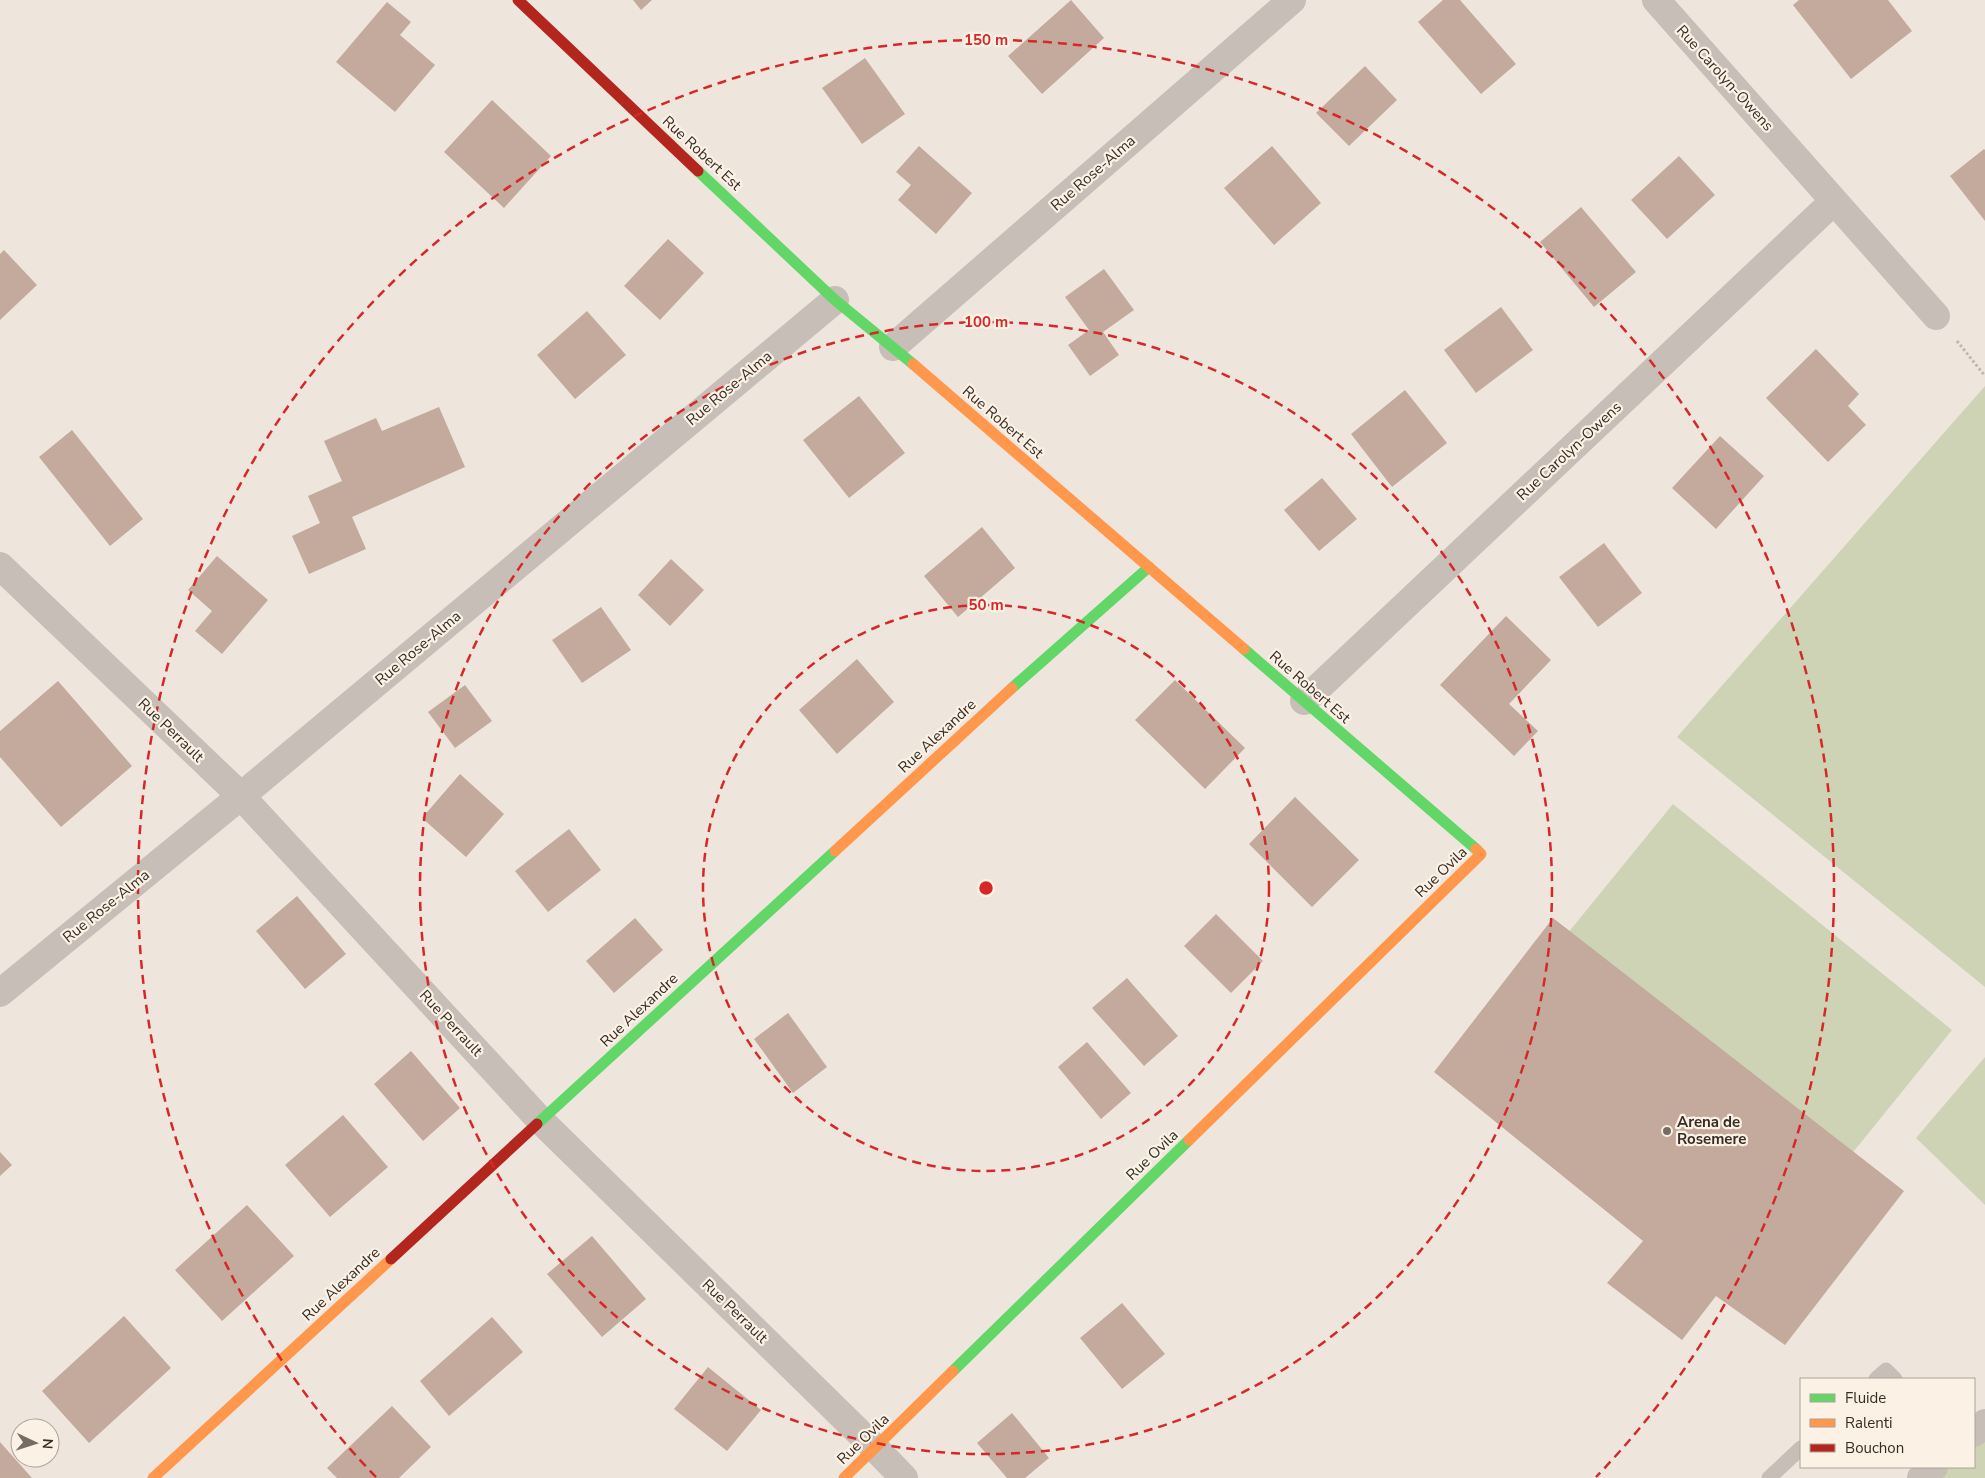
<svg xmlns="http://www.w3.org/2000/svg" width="1985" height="1478" viewBox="0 0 1985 1478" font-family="'Nunito Sans',sans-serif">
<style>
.green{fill:#ced3b6}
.building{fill:#c3aa9d}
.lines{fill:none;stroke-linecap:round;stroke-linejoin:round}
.path{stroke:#bfb7af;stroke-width:3;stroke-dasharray:2.5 2.5;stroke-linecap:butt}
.lane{stroke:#c6beb7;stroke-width:15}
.street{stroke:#c6beb7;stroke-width:28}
.fast{stroke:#63d668;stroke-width:11}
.slow{stroke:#ff974d;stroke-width:11}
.jam{stroke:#b3261e;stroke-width:11}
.ring{fill:none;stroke:#d62828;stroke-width:2.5;stroke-dasharray:9 6}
.poi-dot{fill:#776c65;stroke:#fbf1e4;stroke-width:2}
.labels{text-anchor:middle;stroke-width:4.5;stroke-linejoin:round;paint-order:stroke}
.street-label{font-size:15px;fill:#372b25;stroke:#fbf1e4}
.poi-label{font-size:15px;font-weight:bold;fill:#372b25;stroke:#fbf1e4;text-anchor:start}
.centre{fill:#d62828;stroke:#fbf1e4;stroke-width:2.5}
.ring-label{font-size:15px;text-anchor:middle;font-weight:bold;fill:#d62828;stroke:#fbf1e4;stroke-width:4.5;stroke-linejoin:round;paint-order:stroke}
</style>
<rect width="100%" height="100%" fill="#eee6dd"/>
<!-- green -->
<path class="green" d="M1985,386v601l-308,-250z
M1673,804l279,226 -119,147 -279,-227z
M1985,1057v148l-69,-67z
M1985,1424v54h-62l12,-11h39v-34z"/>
<!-- building -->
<path class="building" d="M633,0h19l-11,10z
M1071,0l33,38 -62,56 -34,-38z
M1443,0h17l56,64 -35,30 -63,-72z
M1799,0h89l24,31 -61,48 -58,-74z
M387,2l24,20 -11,13 35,30 -40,47 -59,-50z
M865,58l40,56 -43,30 -40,-56z
M1365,66l32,34 -48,46 -33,-33z
M492,100l59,56 -47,52 -60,-56z
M919,146l53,47 -36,41 -38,-34 13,-15 -15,-13z
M1272,146l49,57 -47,42 -50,-57z
M1984,149l1,1v71l-35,-45z
M1679,156l36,39 -48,44 -36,-39z
M1581,207l55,65 -42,35 -54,-65z
M668,239l36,34 -44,47 -36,-34z
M4,250l33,35 -37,35v-66z
M1104,269l30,41 -31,22 16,23 -29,21 -22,-31 21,-15 -24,-33z
M1501,307l32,43 -57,43 -32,-43z
M587,311l39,44 -51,44 -38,-44z
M1816,349l43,45 -11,12 18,19 -38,37 -62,-64z
M1405,390l42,53 -55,44 -41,-53z
M859,396l46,57 -56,45 -46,-58z
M439,407l26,60 -113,50 14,32 -57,25 -17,-38 28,-13 -12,-27 34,-15 -18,-40 52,-23 6,13z
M72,430l71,89 -33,27 -71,-89z
M1720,436l44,40 -48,53 -44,-41z
M1322,478l35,41 -38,32 -35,-41z
M982,527l33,41 -57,49 -34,-41z
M1604,543l38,50 -44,34 -39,-50z
M217,556l51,44 -46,54 -27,-23 17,-20 -24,-21z
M671,559l33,31 -34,36 -32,-31z
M601,607l30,43 -49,33 -30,-43z
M1506,616l45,44 -42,44 29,27 -24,25 -74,-71z
M857,659l37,43 -57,52 -38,-44z
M1175,680l70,68 -40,41 -70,-69z
M58,681l74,85 -71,61 -61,-70v-26z
M465,685l27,36 -37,27 -27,-36z
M460,774l44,40 -38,43 -44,-39z
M1295,797l64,63 -47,47 -63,-63z
M569,829l32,41 -53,42 -33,-41z
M297,896l49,58 -41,35 -49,-58z
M1216,914l47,47 -32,32 -47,-47z
M635,918l28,32 -49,43 -28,-32z
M1553,918l351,273 -119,154 -69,-49 -34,44 -75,-57 36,-42 -209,-169z
M1127,978l51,58 -34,30 -52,-58z
M788,1013l39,54 -34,26 -39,-54z
M1087,1042l44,51 -30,26 -43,-52z
M411,1051l49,57 -37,33 -49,-57z
M343,1115l45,52 -58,50 -45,-52z
M0,1152l12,13 -12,11z
M247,1205l47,51 -72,65 -47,-51z
M592,1236l54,63 -44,38 -55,-63z
M1122,1303l43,51 -43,35 -42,-51z
M124,1316l47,52 -82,75 -47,-52z
M492,1317l31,35 -74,64 -29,-35z
M708,1367l53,43 -34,41 -53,-42z
M392,1406l39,41 -32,31h-62l-10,-10z
M1012,1413l37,45 -24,20h-18l-30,-35z
M0,1442l32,36h-32z"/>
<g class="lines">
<!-- path -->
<path class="path" d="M1957,341l28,35"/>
<!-- lane -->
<path class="lane" d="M1876,1379l10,-9 9,9
M1769,1478l32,-30"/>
<!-- street -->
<path class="street" d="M1656,0l280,316
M893,347l399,-347
M0,566l241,230 300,325 334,327 29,30
M1304,701l530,-500
M0,993l241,-197 594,-496
M1974,1433l11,-10
M1921,1478l13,-11"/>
<!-- fast -->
<path class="fast" d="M698,171l137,129 78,64
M1244,649l232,200
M1012,688l137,-121
M537,1124l298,-273
M953,1371l236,-231"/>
<!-- slow -->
<path class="slow" d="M913,364l331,285
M835,851l177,-163
M1189,1140l292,-286 -5,-5
M153,1478l238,-219
M844,1478l109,-107"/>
<!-- jam -->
<path class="jam" d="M518,0l180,171
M391,1259l146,-135"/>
</g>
<!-- distance rings -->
<g class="ring">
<circle cx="986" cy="888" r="283"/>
<circle cx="986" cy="888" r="566"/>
<path d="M376 1477A848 848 0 1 1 1596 1477"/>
</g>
<!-- markers -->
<circle class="poi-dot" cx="1667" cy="1131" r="5"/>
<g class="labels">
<!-- street labels -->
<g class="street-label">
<text transform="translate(1725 78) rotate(48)" y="5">Rue Carolyn-Owens</text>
<text transform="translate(702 153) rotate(43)" y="5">Rue Robert Est</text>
<text transform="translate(1093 173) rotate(-41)" y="5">Rue Rose-Alma</text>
<text transform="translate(729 388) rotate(-40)" y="5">Rue Rose-Alma</text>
<text transform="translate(1003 422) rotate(41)" y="5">Rue Robert Est</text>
<text transform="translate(1569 451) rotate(-43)" y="5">Rue Carolyn-Owens</text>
<text transform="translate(418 648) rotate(-40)" y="5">Rue Rose-Alma</text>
<text transform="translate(1310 687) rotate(41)" y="5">Rue Robert Est</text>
<text transform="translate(171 730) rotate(44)" y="5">Rue Perrault</text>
<text transform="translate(937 736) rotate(-43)" y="5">Rue Alexandre</text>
<text transform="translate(1441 872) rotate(-44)" y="5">Rue Ovila</text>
<text transform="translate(106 906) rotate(-39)" y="5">Rue Rose-Alma</text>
<text transform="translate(639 1010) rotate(-43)" y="5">Rue Alexandre</text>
<text transform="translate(451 1023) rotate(47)" y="5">Rue Perrault</text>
<text transform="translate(1152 1155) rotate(-44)" y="5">Rue Ovila</text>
<text transform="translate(341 1284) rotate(-43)" y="5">Rue Alexandre</text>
<text transform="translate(735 1311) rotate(44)" y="5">Rue Perrault</text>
<text transform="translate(863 1439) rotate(-44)" y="5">Rue Ovila</text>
</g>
<!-- poi labels -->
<g class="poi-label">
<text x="1677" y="1127">Arena de<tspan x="1677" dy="17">Rosemere</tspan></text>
</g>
</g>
<circle cx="986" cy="888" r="8" class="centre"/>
<g class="ring-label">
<text x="986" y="45">150 m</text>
<text x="986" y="327">100 m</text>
<text x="986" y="610">50 m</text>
</g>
<!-- legend -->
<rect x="1800" y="1378" width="175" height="90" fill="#fbf1e4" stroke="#ada298"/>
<rect x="1810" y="1394" width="25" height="8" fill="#63d668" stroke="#ada298"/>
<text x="1845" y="1403" font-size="15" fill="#372b25">Fluide</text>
<rect x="1810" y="1419" width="25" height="8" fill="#ff974d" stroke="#ada298"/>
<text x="1845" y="1428" font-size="15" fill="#372b25">Ralenti</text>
<rect x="1810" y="1444" width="25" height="8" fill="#b3261e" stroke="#ada298"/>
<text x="1845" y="1453" font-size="15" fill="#372b25">Bouchon</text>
<!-- north arrow -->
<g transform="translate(35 1443) rotate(94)"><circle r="24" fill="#fbf1e4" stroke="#ada298"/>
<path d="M0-4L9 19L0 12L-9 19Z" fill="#776c65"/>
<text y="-8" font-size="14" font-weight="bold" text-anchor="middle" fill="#372b25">N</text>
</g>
</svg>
